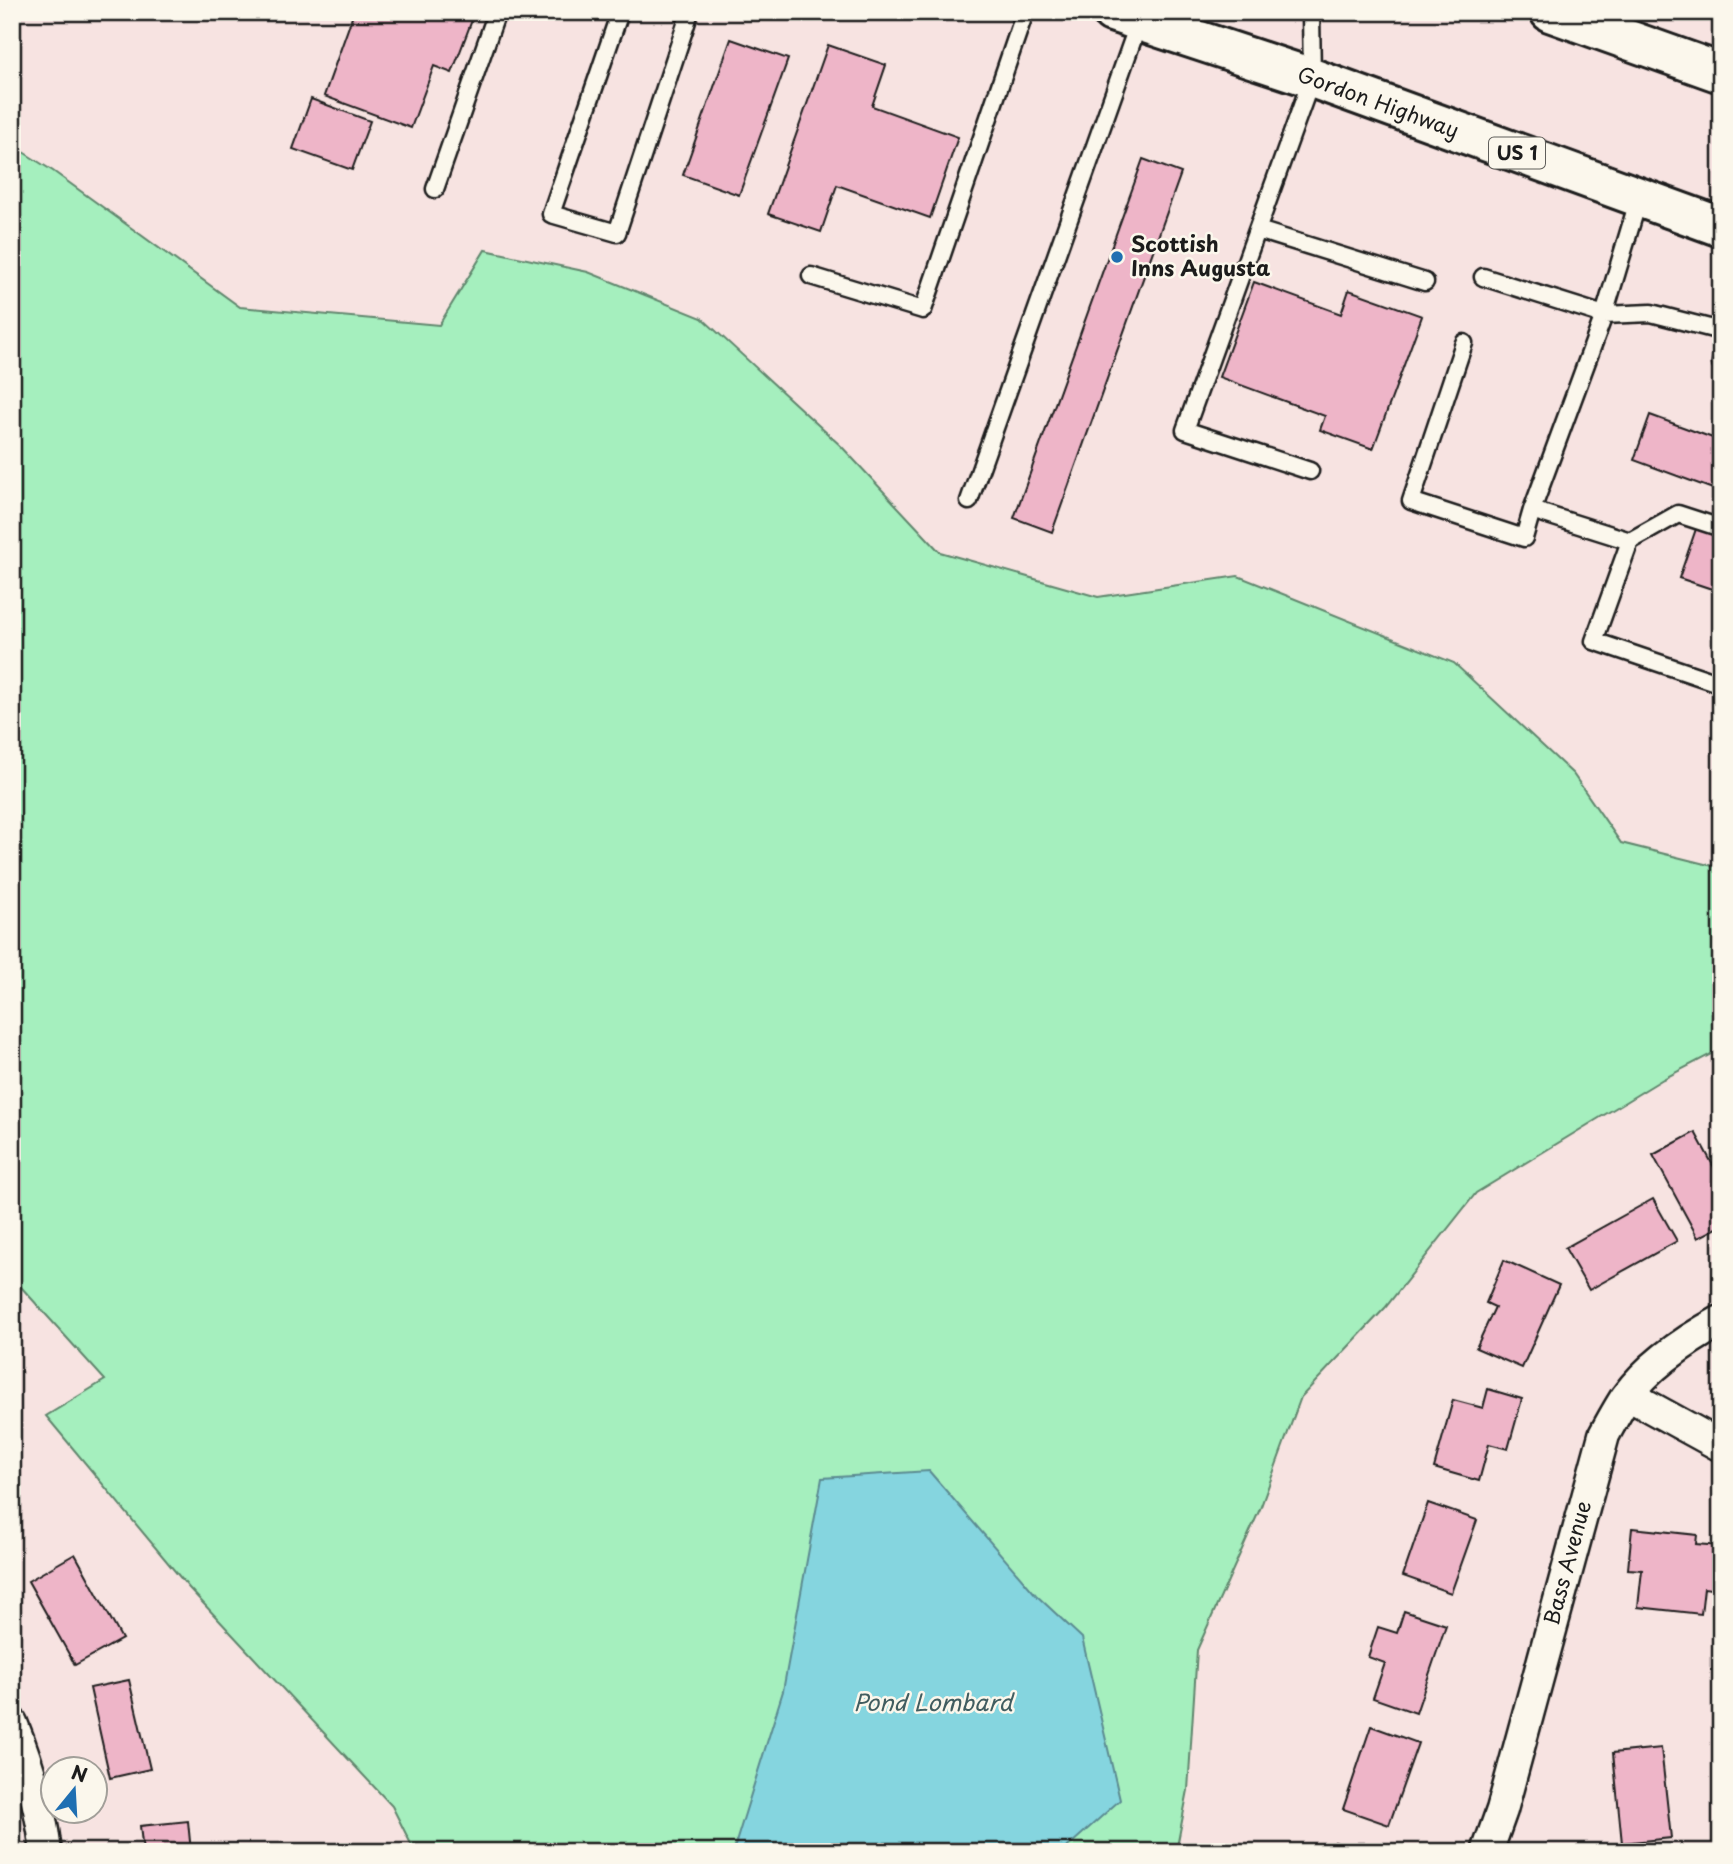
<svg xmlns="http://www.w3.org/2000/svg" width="1733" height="1864" viewBox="0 0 1733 1864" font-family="'Playpen Sans',sans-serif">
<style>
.green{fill:#a5efbe;stroke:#60866d;stroke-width:2}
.water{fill:#85d5df;stroke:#5b8b91;stroke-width:2}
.building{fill:#eeb5c8;stroke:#1c1c1c;stroke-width:2}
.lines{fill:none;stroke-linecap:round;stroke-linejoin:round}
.service-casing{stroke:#1c1c1c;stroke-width:21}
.minor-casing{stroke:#1c1c1c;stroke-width:35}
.trunk-casing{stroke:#1c1c1c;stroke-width:44}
.service{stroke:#fbf7ec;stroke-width:16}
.minor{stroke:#fbf7ec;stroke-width:30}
.trunk{stroke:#fbf7ec;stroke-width:38}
.poi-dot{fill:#1f6fb2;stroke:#fbf7ec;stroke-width:2.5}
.labels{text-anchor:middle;stroke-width:5;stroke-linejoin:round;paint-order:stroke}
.shield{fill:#fbf7ec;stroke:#5f5e5a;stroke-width:2}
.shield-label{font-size:19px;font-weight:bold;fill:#1c1c1c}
.street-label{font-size:21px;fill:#1c1c1c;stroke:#fbf7ec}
.poi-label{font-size:21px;font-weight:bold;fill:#1c1c1c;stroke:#fbf7ec;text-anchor:start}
.water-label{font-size:23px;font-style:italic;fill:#415d60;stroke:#fbf7ec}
</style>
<rect width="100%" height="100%" fill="#f7e3e1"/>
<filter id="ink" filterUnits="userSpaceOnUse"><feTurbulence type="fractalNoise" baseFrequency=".0143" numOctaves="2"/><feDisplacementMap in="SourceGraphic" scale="14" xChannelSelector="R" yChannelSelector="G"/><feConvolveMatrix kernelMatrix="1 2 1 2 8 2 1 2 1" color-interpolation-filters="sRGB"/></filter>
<g filter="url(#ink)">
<!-- green -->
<path class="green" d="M12,145l41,26 187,136 199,18 46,-75 103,22 114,46 140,129 98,105 158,45 140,-21 216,87 119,111 48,69 100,25v181l-58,30 -187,114 -91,115 -84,89 -41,112 -63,141 -9,140 -12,62h-761l-23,-46 -203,-218 -143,-172 59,-36 -93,-103z"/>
<!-- water -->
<path class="water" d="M929,1471l107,124 46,43 38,162 -58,52h-329l50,-161 39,-213z"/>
<!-- building -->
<path class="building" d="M354,12h121l-23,61 -18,-7 -23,62 -87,-32z
M731,39l57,20 -49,136 -56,-20z
M828,45l58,20 -14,41 86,31 -28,81 -93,-33 -16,47 -53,-18z
M311,99l59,22 -18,49 -59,-21z
M1143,159l38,14 -129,359 -38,-14z
M1254,282l87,32 8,-24 73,26 -49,133 -53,-19 5,-14 -106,-39z
M1650,415l71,26v51l-87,-32z
M1697,526l24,8v58l-42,-14z
M1695,1132l26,48v46l-23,12 -45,-83z
M1653,1199l24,42 -88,49 -24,-42z
M1504,1260l55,25 -37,83 -46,-20 19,-41 -9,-4z
M1488,1389l34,10 -14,50 -19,-5 -10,37 -45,-13 19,-68 30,8z
M1428,1503l49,17 -26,73 -48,-17z
M1632,1528l65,7 -1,9 25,2 -1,44 -16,-2 -3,26 -63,-7 4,-37 -14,-1z
M75,1554l47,85 -47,26 -47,-84z
M1404,1611l42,14 -30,88 -43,-15 12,-35 -17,-6 10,-30 19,6z
M129,1680l21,89 -40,9 -20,-90z
M1371,1726l47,17 -29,82 -46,-16z
M1661,1748l10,90 -49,5 -9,-90z
M188,1821l3,31h-48l-3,-26z
M1335,1842l23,10h-27z"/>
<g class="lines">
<!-- service casing -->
<g class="service-casing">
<path id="service" d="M620,12l-69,202 66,19 73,-221
M435,189l62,-177
M1258,230l167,52
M811,276l112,34 102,-298
M1483,277l121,38 35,-117
M1464,343l-53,158 113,37 8,-28 72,-195 47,-2 70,18
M1721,362v1
M1310,471l-125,-41 127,-352 -1,-66
M969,501l170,-479
M1532,510l98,31
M1721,528l-43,-14 -48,27 -36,100 127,43"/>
</g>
<!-- minor casing -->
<g class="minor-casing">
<path id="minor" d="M1628,1395l93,51
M12,1723c17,42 29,85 34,129
M1487,1852l15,-42 102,-375c7,-13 14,-26 22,-38 24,-33 60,-57 95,-76"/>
</g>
<!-- trunk casing -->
<g class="trunk-casing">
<path id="trunk" d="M1112,12l200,66 409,149
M1550,12l171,61"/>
</g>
<!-- service -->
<use href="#service" class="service"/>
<!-- minor -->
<use href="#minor" class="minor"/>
<!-- trunk -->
<use href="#trunk" class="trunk"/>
</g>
</g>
<!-- markers -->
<circle class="poi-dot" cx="1117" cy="257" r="7"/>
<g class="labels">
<!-- shield labels -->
<rect class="shield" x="1489" y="137.5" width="56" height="31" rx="5"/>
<g class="shield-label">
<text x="1517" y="160">US 1</text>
</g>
<!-- street labels -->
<g class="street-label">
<text transform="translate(1378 103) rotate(20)" y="7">Gordon Highway</text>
<text transform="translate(1568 1563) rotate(-75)" y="7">Bass Avenue</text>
</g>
<!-- poi labels -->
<g class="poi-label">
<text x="1131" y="252">Scottish<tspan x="1131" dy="24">Inns Augusta</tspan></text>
</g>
<!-- water labels -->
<g class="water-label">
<text x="933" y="1711">Pond Lombard</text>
</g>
</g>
<!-- margin -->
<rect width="1733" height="1864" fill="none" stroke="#fbf7ec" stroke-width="42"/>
<rect x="21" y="21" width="1691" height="1822" fill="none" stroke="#1c1c1c" stroke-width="2.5" filter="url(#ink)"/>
<!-- north arrow -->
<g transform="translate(74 1790) rotate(18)"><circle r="33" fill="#fbf7ec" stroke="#a29f99" stroke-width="2"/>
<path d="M0-5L12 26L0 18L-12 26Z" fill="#1f6fb2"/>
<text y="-10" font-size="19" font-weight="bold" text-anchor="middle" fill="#1c1c1c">N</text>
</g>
</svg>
